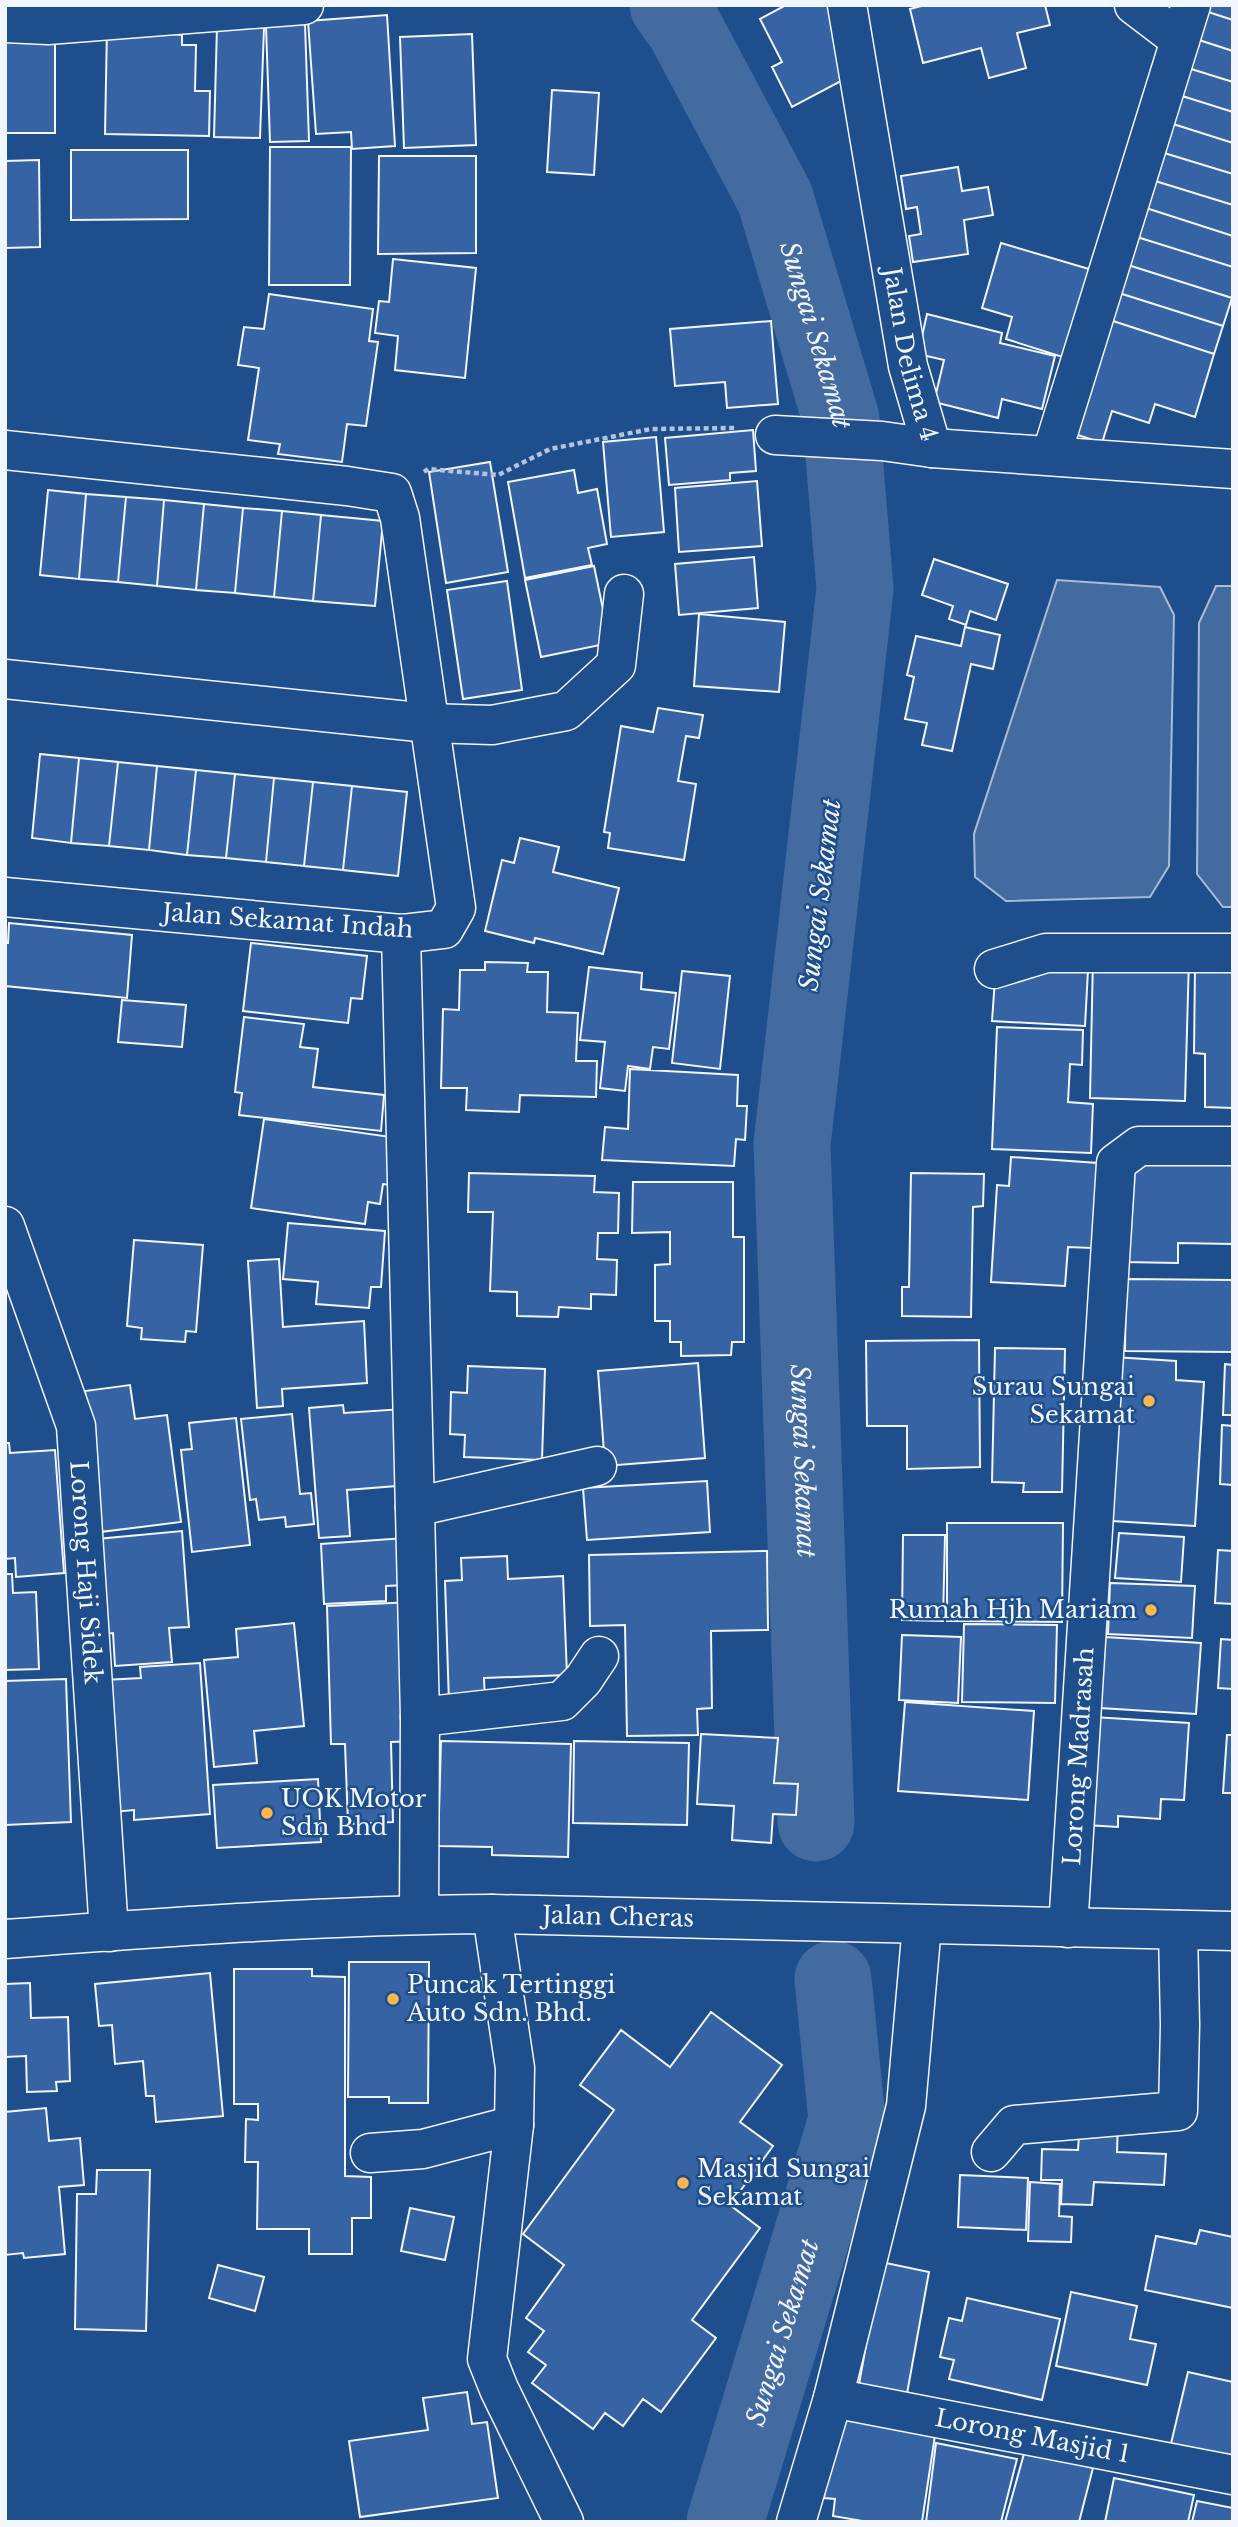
<svg xmlns="http://www.w3.org/2000/svg" width="1238" height="2527" viewBox="0 0 1238 2527" font-family="'Libre Baskerville',serif">
<style>
.water{fill:#446ba0;stroke:#a8bbd7;stroke-width:2}
.lines{fill:none;stroke-linecap:round;stroke-linejoin:round}
.river{stroke:#446ba0;stroke-width:77}
.building{fill:#3563a3;stroke:#f2f6ff;stroke-width:2}
.minor-casing{stroke:#f2f6ff;stroke-width:41}
.major-casing{stroke:#f2f6ff;stroke-width:41}
.path{stroke:#b3c4dc;stroke-width:4.5;stroke-dasharray:5 3.5;stroke-linecap:butt}
.minor{stroke:#1f4e8c;stroke-width:38}
.major{stroke:#1f4e8c;stroke-width:38}
.poi-dot{fill:#ffb74d;stroke:#1f4e8c;stroke-width:2.5}
.labels{text-anchor:middle;stroke-width:5;stroke-linejoin:round;paint-order:stroke}
.street-label{font-size:24px;fill:#f2f6ff;stroke:#1f4e8c}
.poi-label{font-size:24px;fill:#f2f6ff;stroke:#1f4e8c;text-anchor:start}
.water-label{font-size:26px;font-style:italic;fill:#f2f6ff;stroke:#1f4e8c}
</style>
<rect width="100%" height="100%" fill="#1f4e8c"/>
<!-- water -->
<path class="water" d="M1057,580l103,7 14,28 -5,251 -19,31 -144,4 -31,-24 -1,-43z
M1216,586h17v321h-10l-26,-33 2,-251z"/>
<g class="lines">
<!-- river -->
<g class="river">
<path id="s1" d="M668,5l17,24 90,169 66,221 14,170 -63,555 24,679"/>
<path id="s2" d="M725,2522l122,-402 -14,-141"/>
</g>
</g>
<!-- building -->
<path class="building" d="M786,5h50l24,66 -68,36 -20,-40 10,-5 -22,-43z
M925,5h120l5,20 -33,8 9,35 -37,10 -8,-30 -58,15 -13,-54z
M1207,5h26v15l-28,-9z
M1205,11l28,9v31l-37,-12z
M387,15l8,131 -43,3 -1,-17 -35,2 -8,-113z
M305,24l4,117 -39,1 -4,-116z
M217,26l47,2 -4,110 -46,-1z
M107,27l75,8v10h14l-1,46h15l-1,45 -104,-2z
M5,29h50v104h-50z
M472,34l4,111 -72,3 -4,-111z
M1196,39l37,12v31l-45,-14z
M1188,68l45,14v30l-54,-17z
M552,90l47,3 -5,82 -47,-3z
M1179,95l54,17v31l-63,-20z
M1170,123l63,20v31l-72,-22z
M270,147h81l-1,138h-81z
M71,150h117v69l-117,1z
M1161,152l72,22v31l-81,-25z
M379,156h97v97l-98,1z
M39,160l1,87 -35,1v-87z
M958,167l4,24 26,-4 5,28 -29,5 4,34 -55,8 -4,-26 12,-2 -4,-27 -11,2 -5,-33z
M1152,180l81,25v31l-90,-29z
M1143,207l90,29v31l-99,-31z
M1134,236l99,31 -1,31 -107,-34z
M1001,243l98,29 -27,88 -66,-21 6,-22 -30,-9z
M393,259l83,9 -11,110 -70,-8 3,-34 -23,-3 4,-32 10,1z
M1125,264l107,34 -9,28 -107,-34z
M1116,292l107,34 -9,28 -107,-35z
M269,294l104,15 -4,32 9,1 -12,84 -19,-2 -5,38 -64,-8 2,-10 -32,-4 11,-72 -21,-3 6,-38 20,2z
M927,314l75,19 -2,10 55,13 -13,53 -40,-10 -4,19 -64,-16 10,-42 -26,-6z
M1107,319l107,35 -19,63 -40,-13 -6,19 -37,-12 -10,32 -30,-10z
M771,321l7,83 -51,4 -2,-26 -50,4 -5,-57z
M753,430l3,41 -26,2v7l-61,5 -4,-47z
M656,437l8,95 -53,5 -8,-95z
M490,462l18,110 -62,11 -17,-111z
M574,470l4,23 19,-4 10,55 -19,4 4,17 -67,13 -17,-96z
M757,481l5,65 -83,6 -4,-64z
M48,490l38,4 -7,85 -39,-4z
M86,494l40,3 -8,85 -39,-3z
M126,497l38,3 -7,86 -39,-4z
M164,500l40,4 -8,86 -39,-4z
M204,504l39,4 -8,85 -39,-3z
M243,508l39,3 -8,86 -39,-4z
M282,511l39,4 -8,86 -39,-4z
M321,515l62,6 -8,85 -62,-5z
M754,557l4,51 -79,7 -4,-51z
M934,559l74,25 -12,36 -26,-9 -4,14 -17,-6 4,-13 -31,-11z
M594,566l16,77 -69,14 -16,-77z
M507,581l15,109 -59,9 -16,-109z
M699,614l86,8 -6,70 -85,-6z
M965,627l35,8 -7,34 -22,-5 -19,87 -30,-6 5,-22 -22,-4 9,-42 -7,-2 9,-39 45,10z
M658,708l45,7 -4,23 -13,-2 -8,45 18,3 -12,76 -76,-12 2,-15 -6,-1 17,-106 32,6z
M40,754l39,4 -8,85 -39,-5z
M79,758l39,4 -9,84 -38,-3z
M118,762l39,4 -8,84 -40,-4z
M157,766l39,4 -9,85 -38,-5z
M196,770l39,4 -9,84 -39,-3z
M235,774l39,4 -8,84 -40,-4z
M274,778l39,4 -9,84 -38,-4z
M313,782l39,4 -9,84 -39,-4z
M352,786l55,6 -9,84 -55,-6z
M520,838l39,9 -6,25 66,16 -16,66 -68,-16 -1,5 -49,-12 17,-71 12,3z
M9,923l123,12 -5,63 -122,-12v-43h3z
M251,943l116,13 -5,43 -11,-1 -3,25 -105,-12z
M1093,957l96,2 -4,142 -95,-3z
M485,962l43,1 -1,9h21l-1,40 31,1 -2,48h21l-1,36 -76,-2 -1,17 -53,-2 1,-22h-26l2,-79 16,1 1,-40h25z
M996,965l92,5 -3,56 -93,-5z
M589,967l53,6 -1,16 35,4 -7,56 -16,-2 -3,22 -22,-3 -3,25 -25,-3 5,-46 -25,-2z
M1195,967h38v141l-28,-1v-53l-11,-1z
M682,971l48,5 -10,93 -48,-6z
M122,1000l64,5 -4,42 -64,-5z
M244,1017l60,7 -4,23 18,2 -5,38 71,8 -3,36 -142,-16 3,-22 -7,-1z
M997,1027l86,3 -1,35 -12,-1 -2,38 25,2 -2,49 -99,-4z
M630,1069l108,6 -1,31h10l-2,34 -9,-1 -2,27 -132,-6 3,-33 23,2z
M264,1119l134,19 -6,47 -9,-1 -3,20 -12,-2 -3,22 -114,-16z
M1011,1157l87,6 -6,85 -24,-1 -3,39 -74,-4 6,-97 12,1z
M1126,1161l107,2v81l-55,-1v20l-54,-1z
M469,1173l126,3 -1,16 25,1 -1,40h-20l-1,26 20,1 -1,35 -25,-1v15l-32,-2 -1,10 -41,-1v-24l-27,-1 3,-79h-25z
M911,1173l73,1 -1,32 -10,1 -2,110 -69,-1v-29h7z
M633,1182h100v55h11v105h-12l-1,13 -50,1v-14h-11v-21h-15v-56l15,-1v-32l-38,1z
M288,1223l97,8 -4,56h-10l-2,21 -53,-4 2,-22 -35,-3z
M134,1240l69,5 -7,87 -10,-1 -1,11 -44,-3 1,-11 -15,-2z
M279,1259l4,68 81,-6 3,62 -85,6 1,17 -26,2 -9,-147z
M1126,1279l107,1v72l-108,-1z
M979,1340l1,127 -73,2v-43h-40l-1,-85z
M995,1348l70,1 -3,143h-39l1,-9 -32,-1z
M1113,1357l63,4v19l28,2 -9,144 -83,-5z
M698,1363l7,95 -100,8 -7,-95z
M1225,1364l8,1v50h-10z
M468,1366l77,3 -3,91 -78,-3 1,-22 -15,-1 1,-42 16,1z
M130,1385l5,34 32,-4 14,107 -89,11 -2,-108 -5,-34z
M343,1405l1,8 59,-4 6,76 -62,5 3,46 -31,2 -10,-130z
M292,1414l8,80 11,-1 3,31 -28,3 -1,-10 -26,3 -3,-21 -6,1 -9,-81z
M236,1418l14,127 -58,7 -11,-102 11,-1 -3,-26z
M1222,1425l11,1v59l-13,-1z
M5,1443h4l1,10 45,-3 9,123 -48,4 -1,-19 -10,1z
M707,1481l3,51 -123,8 -4,-52z
M947,1523h116l-1,99 -115,-1z
M182,1531l7,96 -20,1 3,34 -57,4 -2,-33 -8,1 -8,-95z
M1119,1533l65,4 -3,45 -66,-4z
M903,1535h42l-2,86 -41,-1z
M405,1538l2,47 -21,1v15l-62,3 -3,-60z
M1218,1550l15,1v53l-18,-1z
M767,1551l1,79 -57,1 1,77 -15,1 1,26 -71,1 -2,-111 -35,1 -1,-71z
M507,1556l1,23 55,-3 4,99 -83,3 1,24 -36,1 -4,-122 17,-1 -1,-22z
M5,1574h7l1,19 23,-1 3,77 -34,1z
M1110,1583l85,3 -3,52 -84,-4z
M413,1602l6,139 -28,1 2,80 -45,2 -3,-80h-14l-4,-138z
M294,1623l10,103 -50,5 3,32 -43,4 -10,-107 34,-3 -2,-28z
M964,1624l93,1 -2,78 -93,-1z
M902,1635l59,2 -3,66 -59,-3z
M1105,1637l96,6 -5,71 -96,-6z
M1221,1639l12,1v49l-15,-1z
M200,1663l10,151 -76,6v-10l-21,2 -9,-132 37,-2 -1,-11z
M66,1679l5,143 -66,3v-144z
M905,1702l129,9 -6,89 -130,-9z
M1093,1717l96,6 -5,77 -23,-1 -1,20 -42,-3v11l-32,-2z
M701,1734l77,4 -4,45 24,1 -2,31 -23,-1 -2,29 -39,-3 2,-34 -37,-2z
M1227,1735h6v58h-10z
M441,1741l130,3 -3,113 -76,-2v-8l-54,-1z
M574,1741l115,2 -2,82 -114,-2z
M318,1779l3,63 -104,6 -4,-63z
M349,1962h80l-1,141h-39v-6h-41z
M234,1969h78v7l33,1v199l26,1v41h-19v36h-43v-25h-52l1,-67h-13l1,-43 12,1v-16h-24z
M210,1973l13,143 -67,6 -2,-26h-8l-3,-35 -28,3 -3,-39 -13,1 -4,-42z
M30,1983l1,35 37,-1 2,64 -14,1 1,9 -30,1 -1,-36 -21,1v-73z
M711,2012l71,53 -42,57 33,24 -43,59 30,23 -68,92 24,18 -55,74 -18,-13 -20,27 -18,-13 -12,16 -61,-46 14,-18 -18,-13 16,-21 -18,-13 38,-53 -41,-31 91,-124 -34,-25 41,-55 49,37z
M46,2108l3,33 31,-3 4,47 -25,2 6,67 -41,4 -1,-5 -18,2v-143z
M1080,2121l38,1 -1,30 49,2 -2,31 -70,-3 -2,23 -31,-1 1,-24h-21l1,-31 36,1z
M97,2170h53l-4,161 -71,-2 2,-135h19z
M960,2175l68,3 -2,52 -68,-3z
M1030,2182l30,2 -1,32 13,1 -1,25 -43,-1z
M410,2208l44,9 -9,43 -44,-9z
M1200,2230l33,7v71l-88,-18 11,-54 40,8z
M881,2262l48,10 -23,127 -48,-9z
M218,2265l46,12 -9,34 -46,-13z
M1071,2292l66,14 -7,33 26,5 -9,41 -91,-19z
M967,2298l93,21 -18,81 -93,-21 5,-19 -14,-3 9,-39 13,3z
M1188,2372l45,10v84l-64,-14z
M467,2392l5,32 15,-2 11,76 -138,19 -11,-76 79,-11 -5,-32z
M836,2415l101,7 -15,100h-54l-35,-6 2,-17 -11,-1z
M936,2443l81,16 -16,63h-75z
M1025,2450l68,18 -14,54h-74z
M1114,2478l80,17 -6,27h-83z
M1197,2501l36,7v14h-41z"/>
<g class="lines">
<!-- minor casing -->
<g class="minor-casing">
<g id="minor">
<path id="s3" d="M847,5l61,361 24,82"/>
<path d="M1134,5l46,35"/>
<path d="M5,23l43,2 256,-20"/>
<path d="M775,435l107,6 50,7 301,21"/>
<path d="M5,450l342,36 45,7 8,25 56,390 -12,21 -43,5 -396,-37"/>
<path d="M1051,456l140,-451"/>
<path d="M5,679l423,44 64,2 74,-14 50,-46 8,-71"/>
<path d="M401,934l19,783 -1,197"/>
<path d="M994,969l52,-16h187"/>
<path id="s4" d="M5,1226l71,200 33,506"/>
<path d="M415,1507l182,-41"/>
<path d="M420,1717l142,-16 21,-21 16,-24"/>
<path d="M492,1914l23,154 -1,57 -27,234 12,30 65,133"/>
<path id="s5" d="M1068,1928l48,-765 23,-17h94"/>
<path d="M991,2152l23,-27 164,-14 2,-86 -2,-95"/>
<path d="M370,2153l53,-4 91,-24"/>
<path id="s6" d="M833,2398l400,77"/>
<path d="M796,2522l37,-124 73,-292 16,-181"/>
</g>
</g>
<!-- major casing -->
<g class="major-casing">
<g id="major">
<path id="s7" d="M5,1939c162,-12 324,-24 487,-25l741,17"/>
</g>
</g>
<!-- path -->
<path class="path" d="M424,472l4,-3 70,6 52,-26 101,-20 85,-1"/>
<!-- minor -->
<use href="#minor" class="minor"/>
<!-- major -->
<use href="#major" class="major"/>
</g>
<!-- markers -->
<g class="poi-dot">
<circle cx="1149" cy="1401" r="7"/>
<circle cx="1151" cy="1610" r="7"/>
<circle cx="267" cy="1813" r="7"/>
<circle cx="393" cy="1999" r="7"/>
<circle cx="683" cy="2183" r="7"/>
</g>
<g class="labels">
<!-- street labels -->
<g class="street-label">
<text dy="8" stroke="none"><textPath href="#s3" startOffset="355">Jalan Delima 4</textPath></text>
<text transform="translate(288 921) rotate(4)" y="8">Jalan Sekamat Indah</text>
<text dy="8" stroke="none"><textPath href="#s4" startOffset="359">Lorong Haji Sidek</textPath></text>
<text dy="8" stroke="none"><textPath href="#s5" startOffset="172">Lorong Madrasah</textPath></text>
<text dy="8" stroke="none"><textPath href="#s7" startOffset="614">Jalan Cheras</textPath></text>
<text dy="8" stroke="none"><textPath href="#s6" startOffset="203">Lorong Masjid 1</textPath></text>
</g>
<!-- poi labels -->
<g class="poi-label">
<text x="1135" y="1395" text-anchor="end">Surau Sungai<tspan x="1135" dy="28">Sekamat</tspan></text>
<text x="1137" y="1618" text-anchor="end">Rumah Hjh Mariam</text>
<text x="281" y="1807">UOK Motor<tspan x="281" dy="28">Sdn Bhd</tspan></text>
<text x="407" y="1993">Puncak Tertinggi<tspan x="407" dy="28">Auto Sdn. Bhd.</tspan></text>
<text x="697" y="2177">Masjid Sungai<tspan x="697" dy="28">Sekamat</tspan></text>
</g>
<!-- water labels -->
<g class="water-label">
<text dy="9" stroke="none"><textPath href="#s1" startOffset="364">Sungai Sekamat</textPath></text>
<text transform="translate(820 895) rotate(-83)" y="9">Sungai Sekamat</text>
<text dy="9" stroke="none"><textPath href="#s1" startOffset="1498">Sungai Sekamat</textPath></text>
<text dy="9" stroke="none"><textPath href="#s2" startOffset="198">Sungai Sekamat</textPath></text>
</g>
</g>
<!-- border -->
<rect width="1238" height="2527" fill="none" stroke="#f2f6ff" stroke-width="14"/>
</svg>
